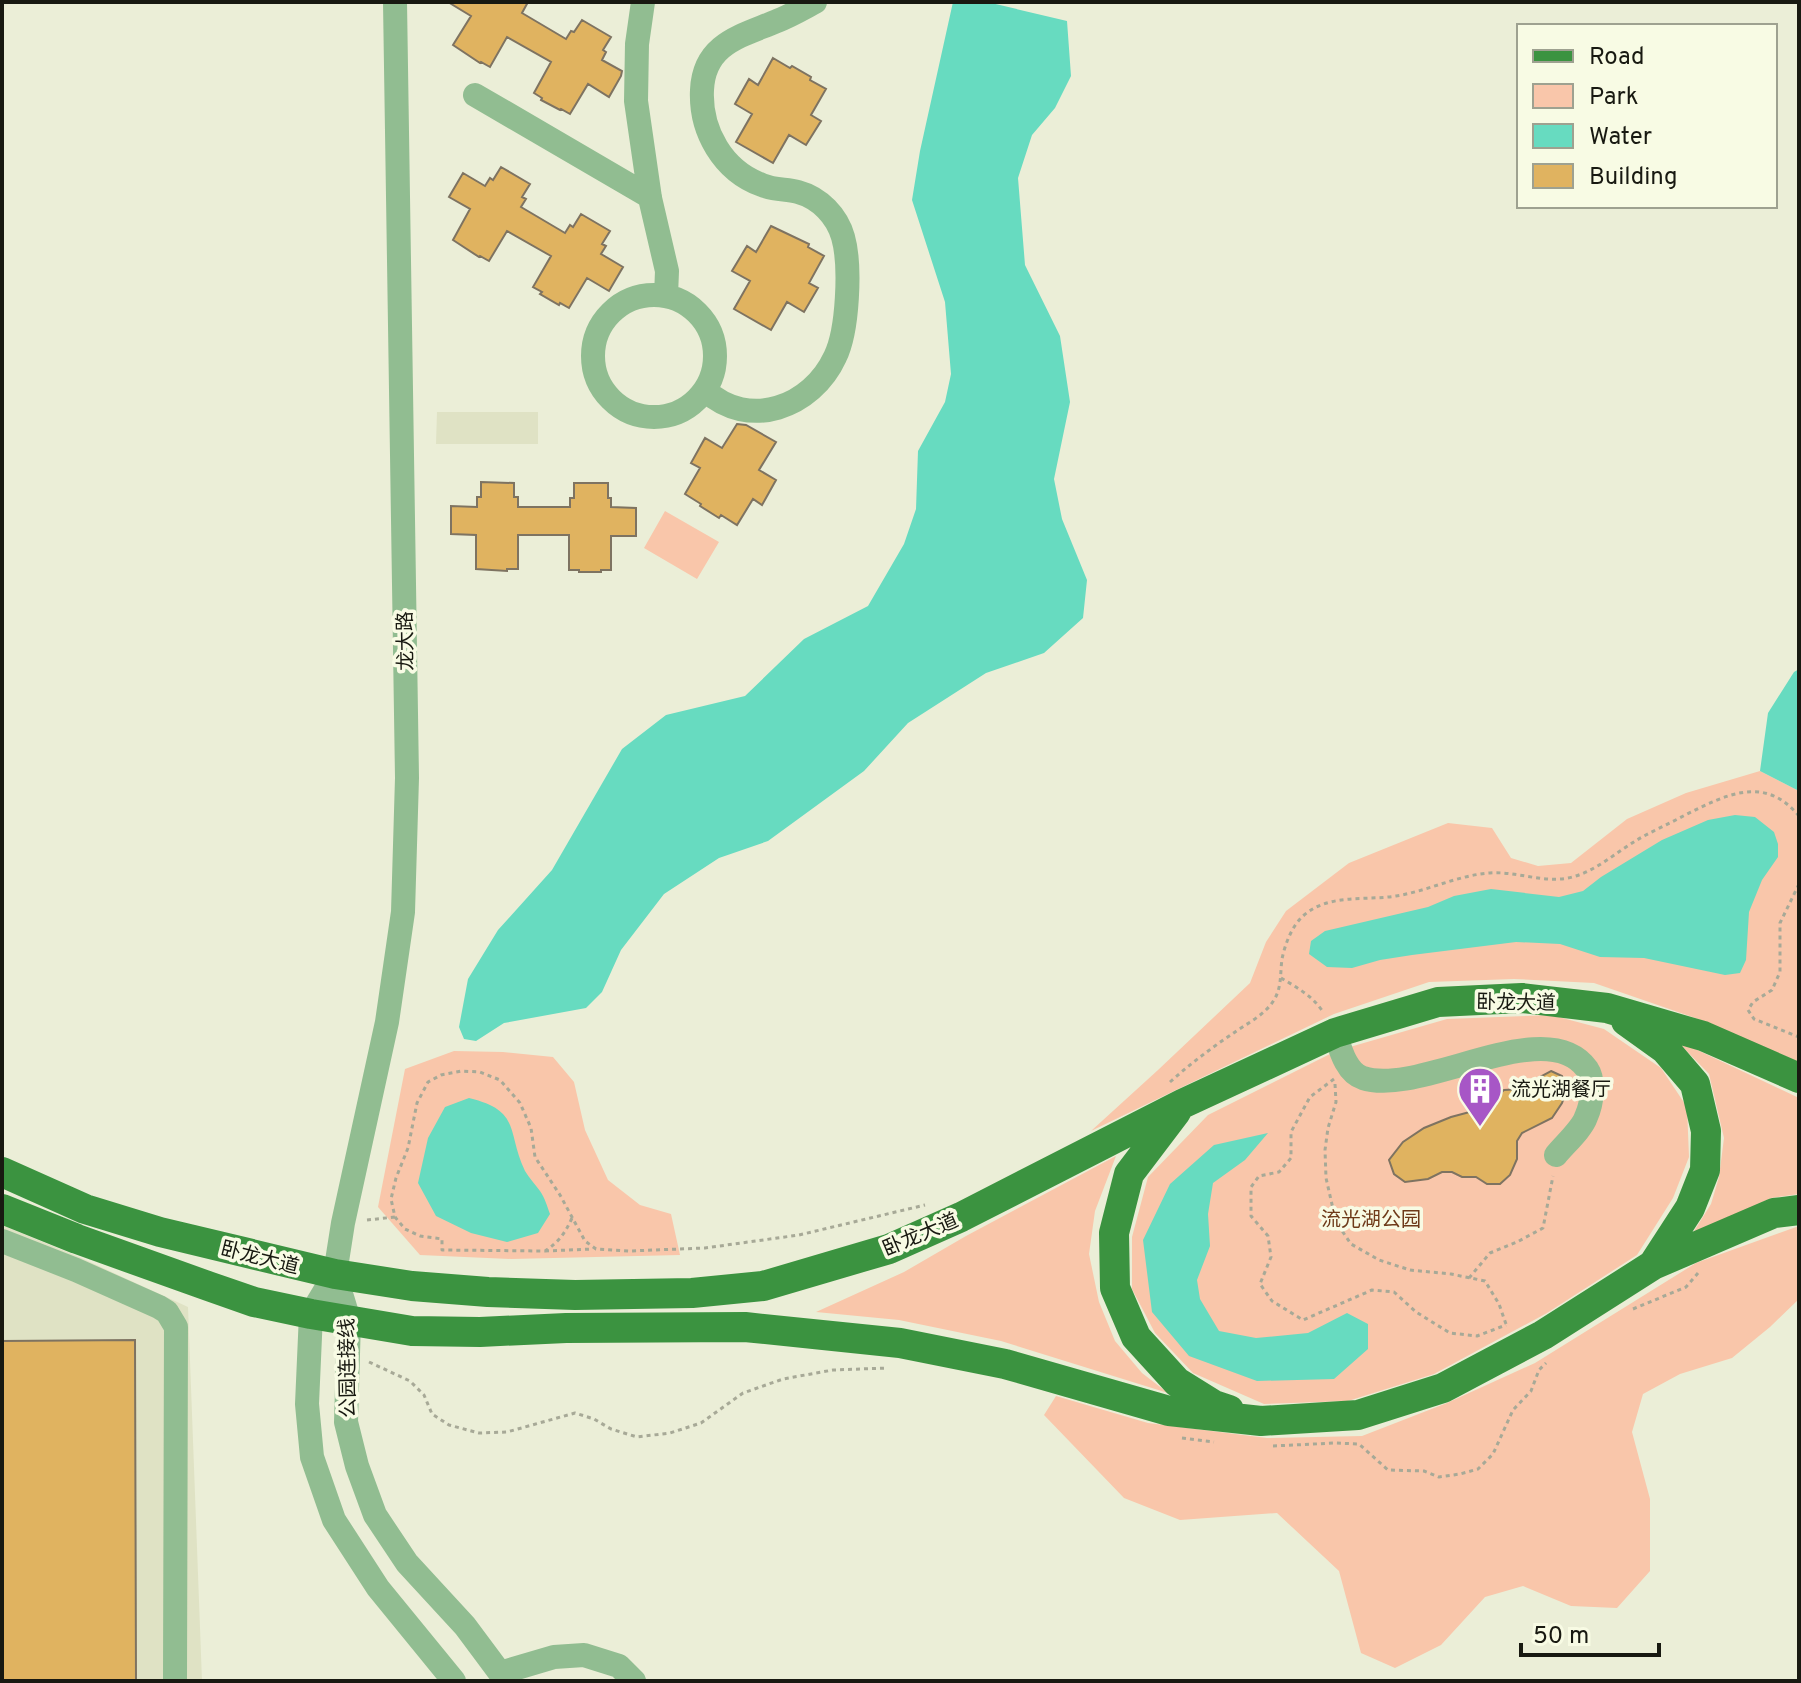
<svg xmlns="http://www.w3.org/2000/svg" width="1801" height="1683" viewBox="0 0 1801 1683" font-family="Overpass,'Noto Sans SC',sans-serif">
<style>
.built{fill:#dfe2c4}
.green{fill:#f9c6aa}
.water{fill:#67dbc0}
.building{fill:#e0b360;stroke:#7e7361;stroke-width:2}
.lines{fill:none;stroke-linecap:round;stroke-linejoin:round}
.path{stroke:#a7a997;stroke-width:3;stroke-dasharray:4 4;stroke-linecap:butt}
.minor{stroke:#91bd91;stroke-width:24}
.major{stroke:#3b9340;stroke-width:30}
.labels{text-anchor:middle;stroke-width:7;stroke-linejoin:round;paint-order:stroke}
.street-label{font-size:20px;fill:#181911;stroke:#f8fbe4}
.poi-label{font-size:20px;fill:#181911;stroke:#f8fbe4;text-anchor:start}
.park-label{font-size:20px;fill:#6e3a19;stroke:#f8fbe4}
</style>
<rect width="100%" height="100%" fill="#ebeed7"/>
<!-- built -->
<path class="built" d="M437,412h101v32h-102z
M2,1225l77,32 109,50 14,374h-200z"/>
<!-- green -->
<path class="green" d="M665,511l54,31 -22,37 -53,-31z
M1760,771l39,20v271l-98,-42 -107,-37 -80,-4 -85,3 -95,32 -243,117 67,-61 92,-87 16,-41 20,-31 63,-48 99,-40 44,5 19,30 27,8 33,-3 56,-44 59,-26z
M1551,1015l53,14 57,39 26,39 2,50 -16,41 -36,57 -90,58 -113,61 -86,27 -84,3 -71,-31 -38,-40 -23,-44v-52l16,-60 60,-62 128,-64 111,-32z
M1676,1040l123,58v96l-28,4 -80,38 20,-32 8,-27 5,-39 -15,-64z
M454,1051l49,1 50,5 21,25 11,48 23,50 32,25 31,9 9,41 -169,4 -91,-4 -42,-48 27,-138z
M1116,1156l-21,55 -6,43 10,48 16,39 27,32 26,20 -167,-52 -102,-21 -83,-8 88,-40 62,-36z
M1799,1226v73l-29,28 -38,31 -52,16 -37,20 -11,38 18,67v72l-33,37 -46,-2 -48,-20 -38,11 -44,48 -46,23 -34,-15 -22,-82 -62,-58 -97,7 -56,-22 -80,-83 12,-19 92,27 119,15 95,-2 85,-33 88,-40 161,-100z"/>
<!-- water -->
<path class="water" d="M953,2h34l80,19 4,55 -16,32 -23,27 -14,43 7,87 35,71 10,66 -16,77 8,40 25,61 -4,38 -39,35 -58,20 -78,50 -44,48 -96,70 -49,17 -55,36 -43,56 -19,42 -16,16 -82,15 -28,18 -12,-2 -5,-12 9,-48 30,-49 54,-60 70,-121 44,-34 79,-19 59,-57 64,-33 36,-62 12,-35 2,-58 27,-49 6,-28 -6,-72 -33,-102 8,-49z
M1799,669v122l-39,-20 8,-58 26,-41z
M1735,815l20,2 19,15 4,12v13l-16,23 -13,32 -3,48 -6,13 -15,2 -81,-17 -44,-1 -40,-13 -44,-2 -104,13 -32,5 -28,8 -25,-1 -18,-13 2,-13 14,-10 103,-24 26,-11 37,-7 68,8 24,-6 18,-14 61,-37 46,-20z
M469,1098c53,13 37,33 56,73 4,7 10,13 15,20 5,7 7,15 10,23l-12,19 -31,9 -36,-9 -35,-17 -18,-33 10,-45 17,-31z
M1268,1133l-23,27 -32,23 -5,31 2,32 -13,34 3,19 19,32 37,7 52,-5 39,-20 21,11v25l-34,30 -77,2 -68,-25 -37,-44 -9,-72 27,-56 44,-39z"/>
<!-- building -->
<path class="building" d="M448,2h80l-6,11 44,26 5,-8 3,1 8,-12 29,17 -8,13 3,2 -4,8 20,11 -1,5 -12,21 -21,-13 -18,30 -9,-5 -1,1 -19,-10 1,-2 -8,-5 17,-31 -44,-25 -17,30 -9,-5 -1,1 -27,-18 18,-29z
M773,58l17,10 2,-2 19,11 -1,3 16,9 -15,26 10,6 -15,24 -17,-10 -16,28 -37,-21 16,-28 -17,-10 14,-25 9,6z
M501,167l29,17 -8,13 4,2 -5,8 44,26 5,-8 3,2 8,-13 29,17 -8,13 4,2 -5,8 22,13 -14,24 -22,-13 -18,30 -9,-5 -1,2 -19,-11 2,-2 -9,-5 18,-31 -44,-25 -18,30 -9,-5 -1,1 -26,-17 17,-31 -21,-12 14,-24 22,13 5,-8 3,2z
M771,226l38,18 -1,3 16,9 -15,27 9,5 -14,24 -17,-10 -16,28 -37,-21 16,-28 -18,-10 15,-25 9,6z
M737,424l9,1 30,17 -17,28 17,10 -14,25 -9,-6 -16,26 -16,-10 -2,3 -19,-12 1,-2 -16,-10 15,-26 -9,-5 14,-25 17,10z
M481,482l33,1v14h4v10h52v-9h4v-15h34v15h3v9l25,1v28h-25v34h-10v2h-22v-2h-10v-35h-51v34h-11v2l-31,-2v-34l-25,-1v-28l26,1v-10h4z
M1551,1071l11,5 5,13 -5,14 -10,15 -30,15 -5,8v18l-7,16 -10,9h-13l-11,-7h-14l-10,-5h-10l-14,7 -23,3 -11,-8 -5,-14 14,-18 21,-14 27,-11 45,-12 1,-9 7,-6 19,-1 13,-10z
M135,1340l1,341h-134v-340z"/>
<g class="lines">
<!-- path -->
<path class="path" d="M1799,884l-19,39v49l-8,18 -19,12 -5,8 6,9 45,18
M1281,978c15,9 32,18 42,34
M1334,1079l-24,18 -19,35v26l-12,14 -20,4 -8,11v29l17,20 3,21 -11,27 12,17 31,19 69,-30 22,2 22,20 34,21 27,3 29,-11
M1170,1082c20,-18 40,-33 62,-48 14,-10 33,-19 42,-34 8,-13 6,-27 8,-41 3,-15 10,-33 21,-43 26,-23 62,-15 93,-20 32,-5 62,-21 94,-23 26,-2 52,10 78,5 26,-5 47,-25 69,-38 15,-9 32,-16 48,-25 41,-20 79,-41 114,1
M1335,1084l1,18 -8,26 -3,22 1,28 10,44 15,22 28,16 31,10 41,4 34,7 14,23 7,20
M572,1218c-7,15 -13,24 -27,33l-103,-1v-11l-22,-3 -15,-7 -10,-12 -4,-18 5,-21 12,-30 9,-45 11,-21 13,-7 20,-4 19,1 20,8 20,23 11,25 4,29 25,38 25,46 11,8 33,2 76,-3 94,-13 126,-30
M367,1220l28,-3
M545,1251l48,-2
M1469,1278l21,-25 27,-11 26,-14 10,-52
M1633,1309l53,-22 12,-14
M369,1362l41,19 14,14 8,19 17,11 30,8 28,-1 68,-19 19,6 17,10 26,8 33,-4 31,-10 42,-30 40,-14 50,-9 55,-2
M1182,1438l32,4
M1273,1446l62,-3 24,1 29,26 36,1 15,6 21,-3 18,-5 15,-15 20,-44 18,-19 8,-21 7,-7"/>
<!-- minor -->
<path class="minor" d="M395,2l12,776 -4,134 -16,110 -44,201 -8,51 -24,40 -4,90 5,53 22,63 44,68 76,93
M643,2l-6,42 -1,57 14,97 17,73 -1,25
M475,95l175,102
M593 356a61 61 0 1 1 122 0a61 61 0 1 1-122 0Z
M705,390c44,41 107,17 130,-33 13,-26 16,-92 8,-120 -6,-21 -23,-39 -45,-45 -12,-3 -24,-2 -36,-7 -39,-14 -62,-54 -60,-95 2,-47 40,-54 75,-69 13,-5 25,-12 38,-19
M1335,1033c5,15 11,40 28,45 58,19 183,-66 224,-9 8,12 5,35 -1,48 -4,12 -22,28 -30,38
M2,1241l74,29 83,37 8,5 9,15 -1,354
M335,1274l14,46 -3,102 11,44 18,49 32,48 58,63 35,47 4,8
M500,1673l54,-16 30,-2 35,11 15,15"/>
<!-- major -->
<path class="major" d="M1626,1021l39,28 30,35 11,47 -1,39 -15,38 -37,57
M1176,1112l-47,62 -15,59 1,55 21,49 41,45 37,23 15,5
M2,1172l83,37 75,23 175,42 77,12 76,6 87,3 117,-2 71,-7 126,-37 72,-32 221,-113 153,-71 103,-31 84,-4 85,10 96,28 96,42
M2,1209l75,30 131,47 46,16 57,12 101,17 68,1 86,-4 179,-1 155,16 105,21 164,47 92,10 97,-6 85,-27 100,-53 110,-70 121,-52 25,-3"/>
</g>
<!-- icons -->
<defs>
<g id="building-pin" transform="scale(2.3)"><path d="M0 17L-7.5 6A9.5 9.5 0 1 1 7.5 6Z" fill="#a756c6" stroke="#f8fbe4"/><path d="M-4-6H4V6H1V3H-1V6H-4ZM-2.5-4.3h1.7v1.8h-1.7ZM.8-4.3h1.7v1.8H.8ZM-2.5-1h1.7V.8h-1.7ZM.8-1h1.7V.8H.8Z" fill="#fff"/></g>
</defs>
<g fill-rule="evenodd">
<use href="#building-pin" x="1480" y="1089"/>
</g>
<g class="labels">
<!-- street labels -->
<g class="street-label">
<text transform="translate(405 641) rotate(-91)" y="7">龙大路</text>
<text transform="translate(1516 1002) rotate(1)" y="7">卧龙大道</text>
<text transform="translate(920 1234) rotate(-23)" y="7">卧龙大道</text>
<text transform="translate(260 1257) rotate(14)" y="7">卧龙大道</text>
<text transform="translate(347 1368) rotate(-91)" y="7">公园连接线</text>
</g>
<!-- poi labels -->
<g class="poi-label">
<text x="1511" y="1096">流光湖餐厅</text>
</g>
<!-- park labels -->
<g class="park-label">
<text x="1371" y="1226">流光湖公园</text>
</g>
</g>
<!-- border -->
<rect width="1801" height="1683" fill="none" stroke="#181911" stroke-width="8"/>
<!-- legend -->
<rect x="1517" y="24" width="260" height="184" fill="#f8fbe4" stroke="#9ea190" stroke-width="2"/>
<rect x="1533" y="50" width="40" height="12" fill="#3b9340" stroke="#9ea190" stroke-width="2"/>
<text x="1589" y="64" font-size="24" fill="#181911">Road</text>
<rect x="1533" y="84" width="40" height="24" fill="#f9c6aa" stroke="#9ea190" stroke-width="2"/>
<text x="1589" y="104" font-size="24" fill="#181911">Park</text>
<rect x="1533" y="124" width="40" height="24" fill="#67dbc0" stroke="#9ea190" stroke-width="2"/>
<text x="1589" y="144" font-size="24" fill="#181911">Water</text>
<rect x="1533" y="164" width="40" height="24" fill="#e0b360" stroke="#9ea190" stroke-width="2"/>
<text x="1589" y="184" font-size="24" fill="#181911">Building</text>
<!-- scale -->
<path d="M1521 1643v12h138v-12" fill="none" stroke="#181911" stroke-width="4"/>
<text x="1533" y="1643" font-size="24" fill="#181911" stroke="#f8fbe4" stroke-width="6" paint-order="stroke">50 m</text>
</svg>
